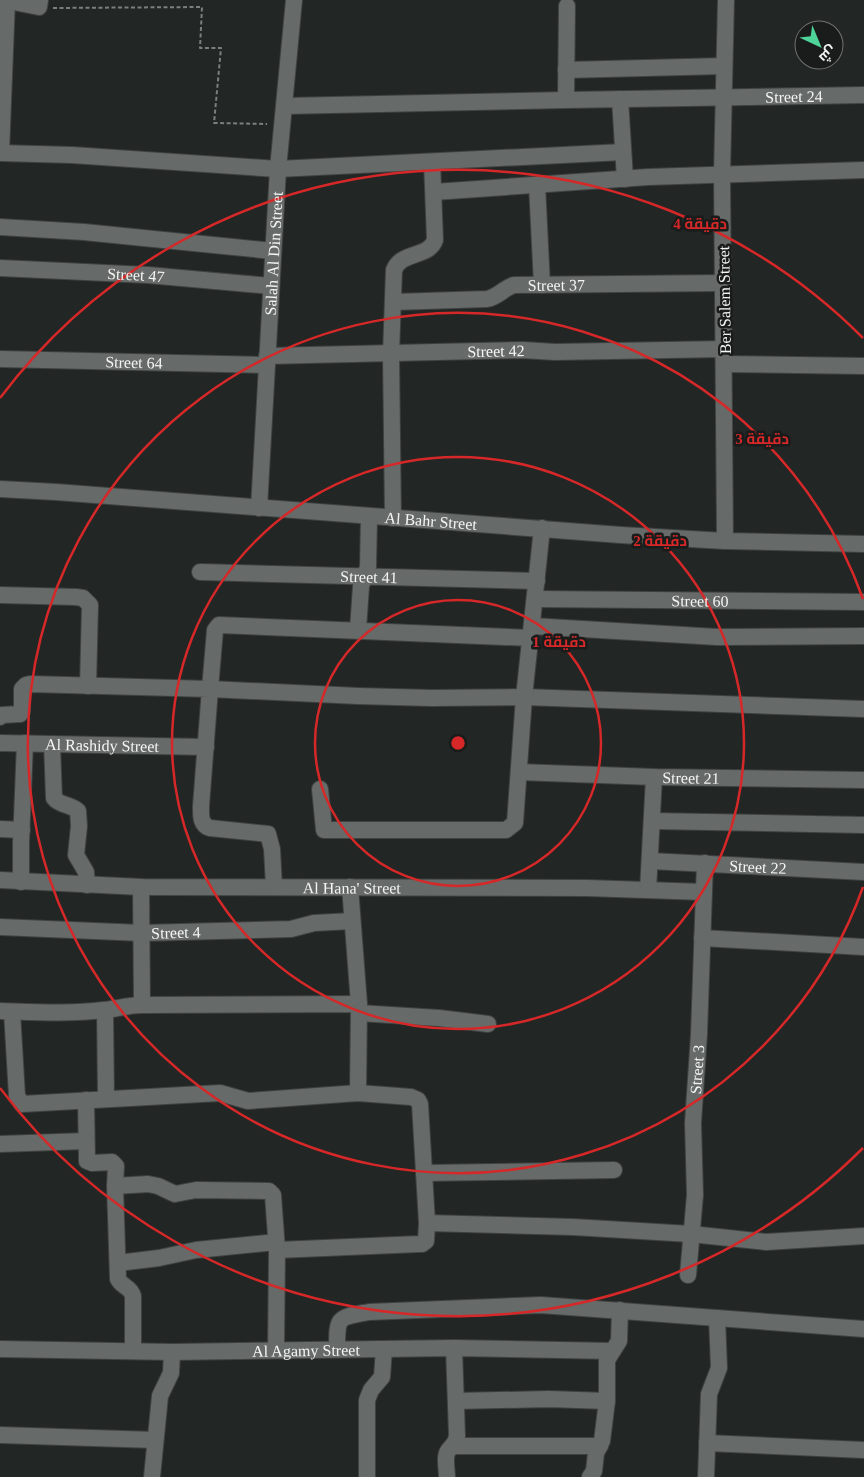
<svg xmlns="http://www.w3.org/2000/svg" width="864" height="1477" viewBox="0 0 864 1477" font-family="'Times New Roman',Cairo,serif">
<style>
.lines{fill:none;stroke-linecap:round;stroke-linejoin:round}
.minor-casing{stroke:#3f4240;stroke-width:18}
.path{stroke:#7b7f7d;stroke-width:2;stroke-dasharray:4 2.5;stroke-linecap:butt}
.minor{stroke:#666a68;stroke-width:16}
.ring{fill:none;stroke:#d62828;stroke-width:2.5}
.labels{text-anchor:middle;stroke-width:5;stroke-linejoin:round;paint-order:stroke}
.street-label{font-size:16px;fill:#f2f5f3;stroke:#191c1a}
.centre{fill:#d62828;stroke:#191c1a;stroke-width:2.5}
.ring-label{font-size:15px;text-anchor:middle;font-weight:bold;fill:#d62828;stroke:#191c1a;stroke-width:5;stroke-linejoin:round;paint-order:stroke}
</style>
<rect width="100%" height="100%" fill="#222624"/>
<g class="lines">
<!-- minor casing -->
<g class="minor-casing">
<g id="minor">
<path d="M4,0l35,7 1,-7"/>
<path d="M566,70l158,-4"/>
<path d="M620,99l5,80"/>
<path d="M566,100l1,-94"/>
<path id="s1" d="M284,106l282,-6 298,-5"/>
<path d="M0,153l72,2 206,14 345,-17"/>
<path d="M1,153l6,-153"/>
<path d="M537,185l5,100"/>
<path d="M434,192l214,-15 216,-7"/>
<path d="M0,227l84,5 189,19"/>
<path id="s2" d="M0,268l148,7 123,11"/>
<path id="s3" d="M394,302l93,-3c11,-2 17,-11 27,-14l209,-2"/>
<path id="s4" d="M267,356l256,-6 32,2 169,-3"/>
<path id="s5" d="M0,359l266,6"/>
<path d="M724,364l140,2"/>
<path id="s6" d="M0,489l56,3 565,43 104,6 139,3"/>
<path id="s7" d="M259,508l19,-339 16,-169"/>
<path d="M393,518l-2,-164 3,-84c7,-19 35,-12 41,-30l-3,-78"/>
<path d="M725,541l-3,-367 4,-174"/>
<path id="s8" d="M200,572l337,9"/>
<path d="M0,595l76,2 7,1 7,7 -2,81"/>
<path id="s9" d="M535,599l329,3"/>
<path d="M532,626l185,11 147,-1"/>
<path d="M358,630l3,-44 7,-19 1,-50"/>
<path d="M531,638l-312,-13 -4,5 -5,59 148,7 74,2 92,-1 340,12"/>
<path d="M0,717l2,-2 18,-1 2,-3v-22l4,-4 4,-1 180,5 -9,117c0,9 -1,19 9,22l58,6 4,15 2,38"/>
<path id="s10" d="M0,743l206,4"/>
<path d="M52,744l2,54c6,8 17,6 24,13l1,15 -3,29 10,17 1,13"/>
<path id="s11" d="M519,772l135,5 210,3"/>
<path d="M320,789l4,41h182l9,-7 9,-126 18,-169"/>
<path d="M652,821l212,4"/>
<path d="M0,829l22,1"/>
<path id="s12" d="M650,861l214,11"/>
<path id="s13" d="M0,880l141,7 446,1 117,4"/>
<path d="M21,882v-40l4,-99"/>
<path d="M141,887l1,118"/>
<path d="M350,887l9,117"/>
<path d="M648,890l6,-113"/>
<path id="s14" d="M0,927l142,6 149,-4 23,-6 38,-2"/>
<path d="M702,938l162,9"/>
<path d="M105,1010l1,88"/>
<path d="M0,1011c34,1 70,3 104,-1 13,-1 24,-5 38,-5l217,-1 -1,89"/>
<path d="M12,1012l5,84 5,8 198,-11 28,8 110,-8 53,4 7,3 2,4 7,119 -1,18 -4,3h-3l-142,6 -1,100"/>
<path d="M359,1013l80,5 49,6"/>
<path d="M86,1100l1,61 5,2 20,-1 4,4 -1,20 3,93c4,8 13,8 15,17v55"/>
<path d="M0,1144l86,-3"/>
<path d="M424,1173l190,-3"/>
<path d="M115,1186l33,-2 10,2 17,8 21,-4 73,1 4,4 4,55"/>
<path d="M427,1223l146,4 118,7 75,8 98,-6"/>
<path d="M118,1263l41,-5 37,-8 80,-8"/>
<path id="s15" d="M688,1275l7,-80 -2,-72 6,-89 6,-171"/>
<path id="s16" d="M0,1349l172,3 282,-4 158,3"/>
<path d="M337,1349c0,-33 0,-31 32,-37l172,-7 323,24"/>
<path d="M456,1401l93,-2 58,2"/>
<path d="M0,1435l155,5"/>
<path d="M707,1443l157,7"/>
<path d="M453,1446h147"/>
<path d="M152,1477l8,-81 11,-23 1,-21"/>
<path d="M367,1477v-77l4,-10 11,-13 2,-28"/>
<path d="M447,1477c0,-7 -3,-20 1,-26 4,-6 8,-7 9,-15l-3,-88"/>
<path d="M590,1477l4,-6 2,-18 6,-12 5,-40v-41l12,-19 1,-31"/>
<path d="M706,1477l3,-83 10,-26 -2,-50"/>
</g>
</g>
<!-- path -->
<path class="path" d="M53,8l149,-1 -2,41h21l-7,75 53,1"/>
<!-- minor -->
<use href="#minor" class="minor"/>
</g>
<!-- distance rings -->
<g class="ring">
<circle cx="458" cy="743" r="143"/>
<circle cx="458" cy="743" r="286"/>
<path d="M863 887A430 430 0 1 1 863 599"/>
<path d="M863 1148A573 573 0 0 1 0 1088M0 398A573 573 0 0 1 863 338"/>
</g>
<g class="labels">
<!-- street labels -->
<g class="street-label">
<text dy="6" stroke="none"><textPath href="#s1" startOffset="510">Street 24</textPath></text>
<text dy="6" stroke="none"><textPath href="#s7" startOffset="255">Salah Al Din Street</textPath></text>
<text dy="6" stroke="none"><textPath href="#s2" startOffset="136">Street 47</textPath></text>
<text dy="6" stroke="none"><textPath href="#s3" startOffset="166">Street 37</textPath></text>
<text transform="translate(724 300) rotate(-91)" y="6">Ber Salem Street</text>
<text dy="6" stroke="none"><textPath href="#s4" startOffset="229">Street 42</textPath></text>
<text dy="6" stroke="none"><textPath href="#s5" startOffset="134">Street 64</textPath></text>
<text dy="6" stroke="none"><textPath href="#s6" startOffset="432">Al Bahr Street</textPath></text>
<text dy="6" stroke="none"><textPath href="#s8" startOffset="169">Street 41</textPath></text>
<text dy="6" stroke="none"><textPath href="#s9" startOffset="165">Street 60</textPath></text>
<text dy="6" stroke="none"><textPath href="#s10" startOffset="102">Al Rashidy Street</textPath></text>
<text dy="6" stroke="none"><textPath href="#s11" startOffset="172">Street 21</textPath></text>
<text dy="6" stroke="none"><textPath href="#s12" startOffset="108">Street 22</textPath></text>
<text dy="6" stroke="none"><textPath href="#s13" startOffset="352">Al Hana' Street</textPath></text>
<text dy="6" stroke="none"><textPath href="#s14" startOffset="176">Street 4</textPath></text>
<text dy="6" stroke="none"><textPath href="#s15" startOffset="206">Street 3</textPath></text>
<text dy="6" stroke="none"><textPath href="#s16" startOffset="306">Al Agamy Street</textPath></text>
</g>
</g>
<circle cx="458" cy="743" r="8" class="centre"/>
<g class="ring-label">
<text x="700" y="229">4 دقيقة</text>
<text x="762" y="444">3 دقيقة</text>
<text x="660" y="546">2 دقيقة</text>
<text x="559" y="647">1 دقيقة</text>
</g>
<!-- north arrow -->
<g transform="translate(819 45) rotate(136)"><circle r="24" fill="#191c1a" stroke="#707371"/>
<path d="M0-4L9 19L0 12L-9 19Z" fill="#4ed399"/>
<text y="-8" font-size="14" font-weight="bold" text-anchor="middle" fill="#f2f5f3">ش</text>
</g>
</svg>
